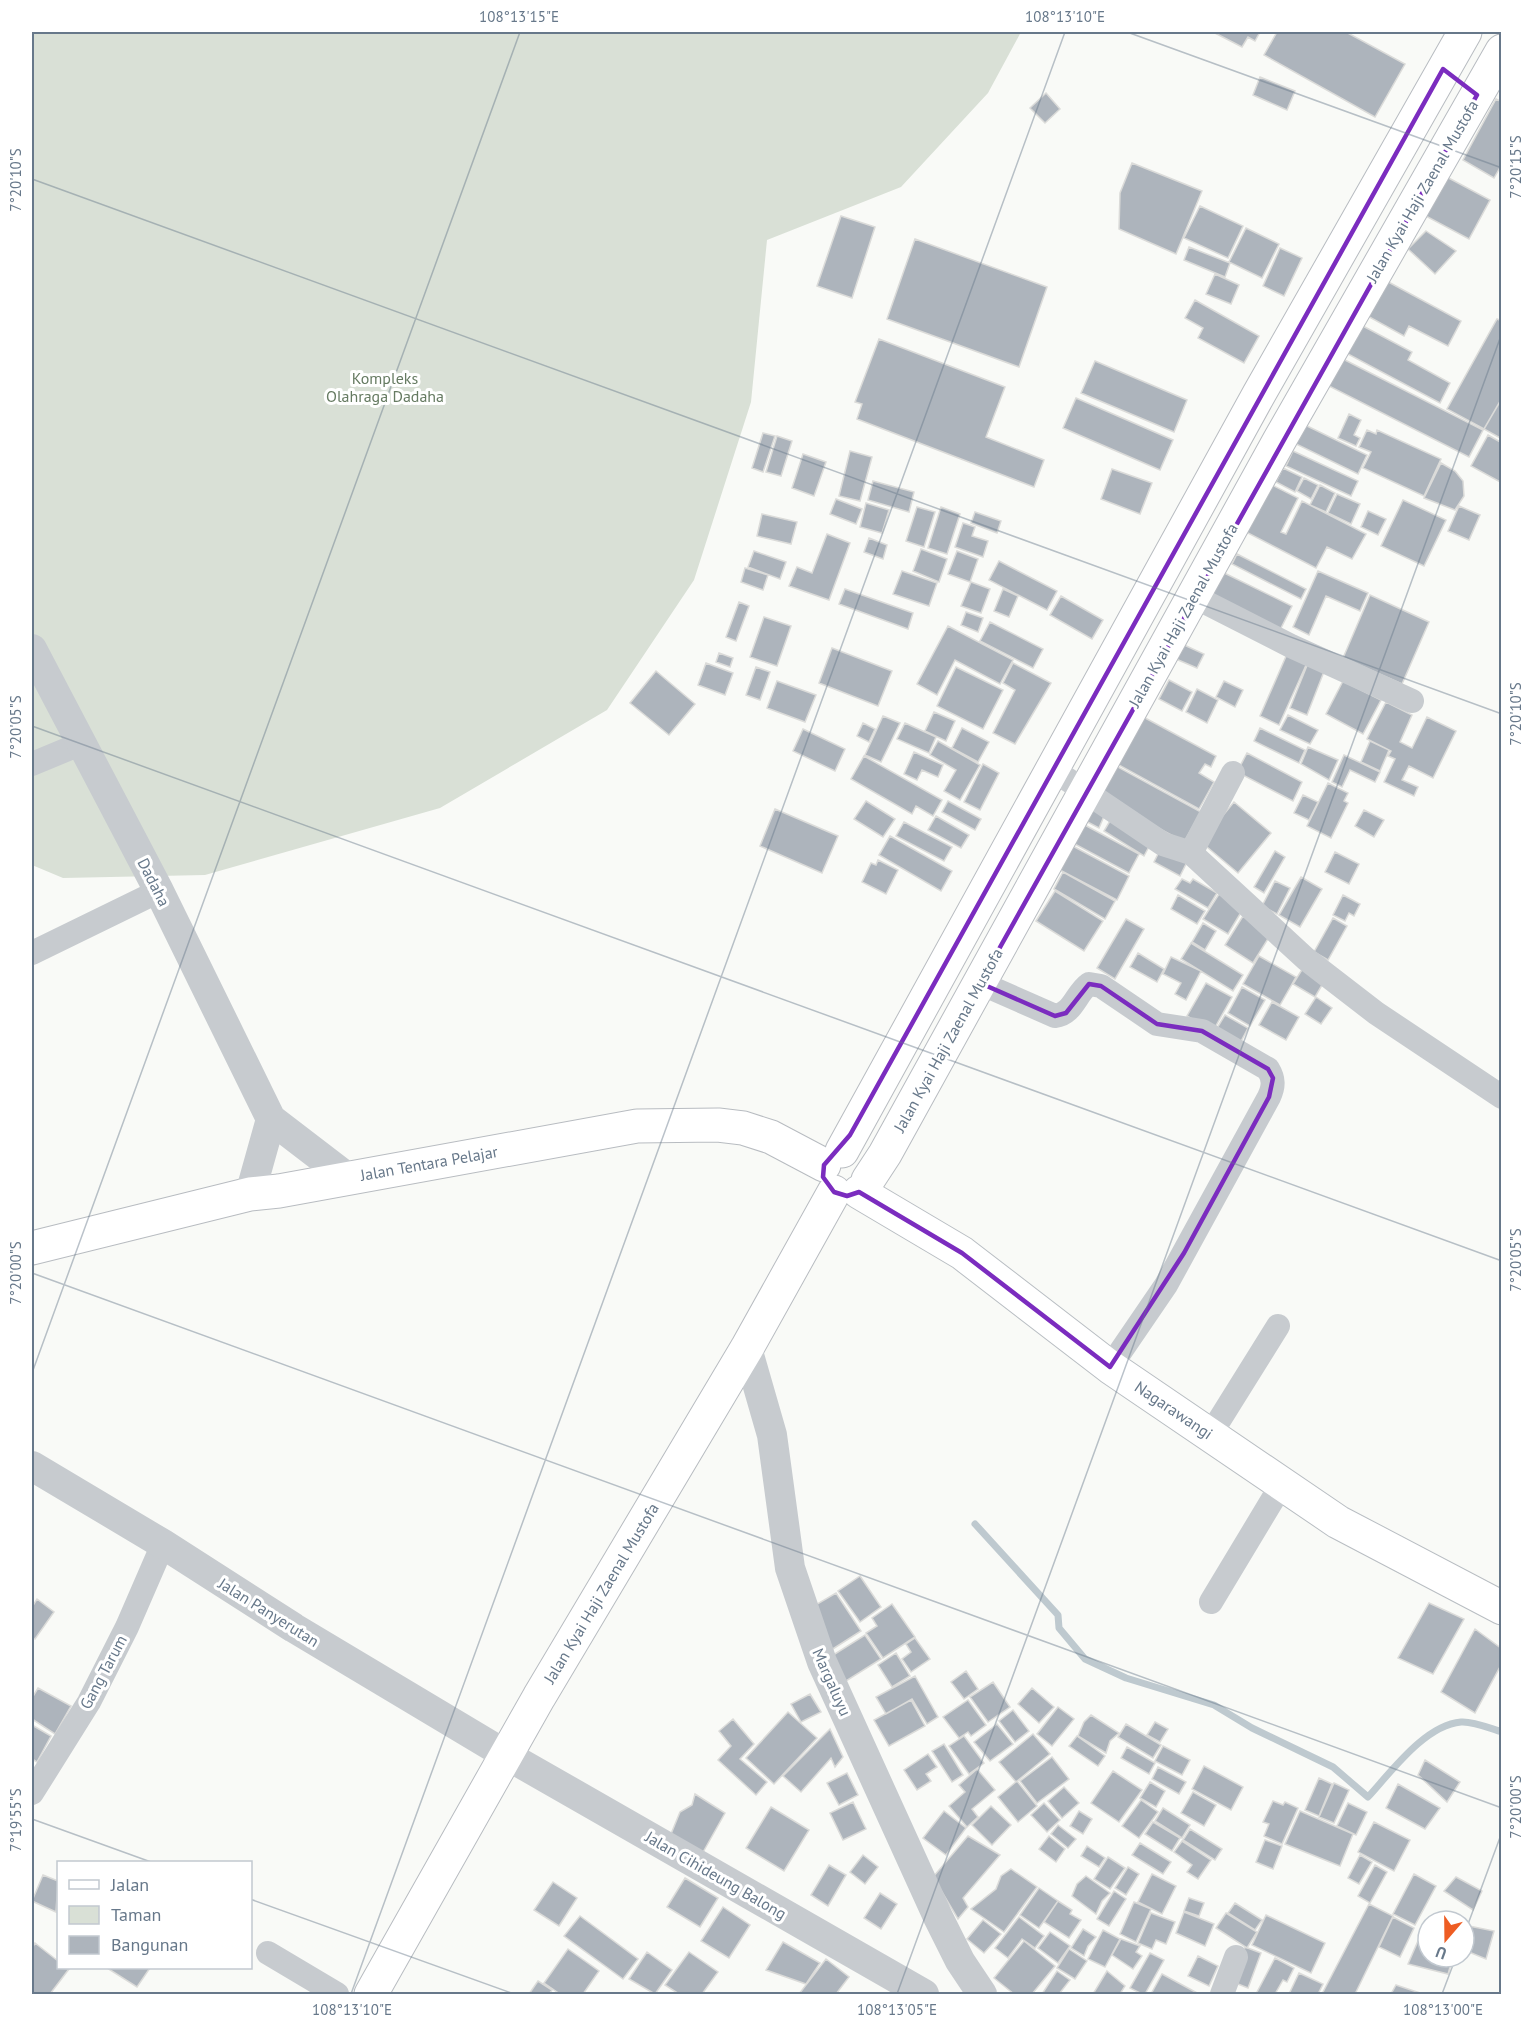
<svg xmlns="http://www.w3.org/2000/svg" width="1533" height="2026" viewBox="0 0 1533 2026" font-family="'PT Sans',sans-serif">
<style>
.green{fill:#d9e0d6}
.lines{fill:none;stroke-linecap:round;stroke-linejoin:round}
.stream{stroke:#bec9cf;stroke-width:7}
.building{fill:#adb4bc;stroke:#dbdbd9;stroke-width:1.5}
.secondary-casing{stroke:#b9bec3;stroke-width:35}
.primary-casing{stroke:#b8bcc1;stroke-width:35}
.minor{stroke:#c7cbcf;stroke-width:24}
.tertiary{stroke:#c7cbcf;stroke-width:30}
.secondary{stroke:#fff;stroke-width:33}
.primary{stroke:#fff;stroke-width:33}
.marked{fill:none;stroke:#7b2cbf;stroke-width:4.5;stroke-linejoin:round}
.ticks{fill:none;stroke:#67788a;stroke-width:1.5;stroke-opacity:0.45}
.labels{text-anchor:middle;stroke-width:6;stroke-linejoin:round;paint-order:stroke}
.street-label{font-size:16px;fill:#67788a;stroke:#fff}
.park-label{font-size:16px;fill:#667b62;stroke:#fff}
.neatline{fill:none;stroke:#67788a;stroke-width:2}
.ticks-label{font-size:15px;text-anchor:middle;fill:#67788a}
</style>
<rect width="100%" height="100%" fill="#f9faf7"/>
<!-- green -->
<path class="green" d="M32,32h989l-33,61 -87,94 -134,53 -16,162 -57,178 -87,130 -167,98 -235,67 -142,3 -31,-13z"/>
<g class="lines">
<!-- stream -->
<path class="stream" d="M975,1524l83,91 1,13 26,31 41,19 88,27 38,23 81,39 35,30c23,-25 57,-72 93,-75 12,-1 28,6 41,10"/>
</g>
<!-- building -->
<path class="building" d="M1213,32h47l-5,9 -7,-4 -6,10z
M1277,32h69l59,32 -30,53 -111,-62z
M1260,77l35,14 -8,19 -34,-15z
M1046,93l14,16 -15,14 -15,-15z
M1496,99l6,3v62l-8,14 -31,-18z
M1132,163l70,28 -26,63 -57,-25 1,-36z
M1443,175l47,25 -21,39 -47,-25z
M1200,206l43,20 -15,32 -44,-20z
M841,216l34,11 -23,71 -35,-12z
M1246,228l33,16 -17,34 -33,-16z
M1426,231l30,20 -21,23 -27,-25z
M915,239l132,48 -28,80 -132,-48z
M1189,247l41,16 -5,14 -41,-17z
M1280,248l22,10 -18,38 -21,-10z
M1215,274l24,11 -8,19 -25,-10z
M1381,278l80,43 -13,25 -39,-20 -5,10 -42,-23z
M1195,300l64,36 -15,27 -46,-25 5,-10 -18,-10z
M1497,319l5,2v77l-18,31 -37,-20z
M1361,325l51,27 -4,8 42,23 -10,20 -94,-50z
M879,339l126,48 -19,50 58,23 -10,27 -177,-68 5,-15 -7,-2z
M1341,358l142,72 -14,27 -142,-72z
M1095,361l92,39 -13,32 -93,-39z
M1076,398l97,42 -13,30 -97,-42z
M1502,398v41l-18,-10z
M1349,414l12,6 -7,15 6,3 -4,8 -18,-8z
M1303,424l64,31 -9,19 -64,-31z
M1367,430l9,4 1,-4 64,29 -17,37 -61,-28 8,-16 -12,-5z
M763,433l12,3 -12,36 -11,-4z
M1488,435l14,8v40l-31,-17z
M777,436l15,5 -11,35 -15,-4z
M850,451l22,6 -12,44 -21,-5z
M1293,451l65,30 -7,15 -65,-30z
M803,454l23,8 -12,34 -22,-8z
M1441,463l14,8 8,10 1,15 -9,14 -31,-12z
M1283,468l19,9 -7,15 -19,-10z
M1112,469l40,14 -12,31 -39,-15z
M1304,478l14,7 -7,14 -14,-8z
M873,481l41,11 -5,20 -41,-12z
M1268,483l30,15 -17,34 5,2 16,-33 64,33 -14,25 -25,-12 -11,21 -72,-37z
M1320,485l15,8 -9,19 -16,-7z
M1337,494l23,10 -9,20 -23,-11z
M836,499l26,10 -6,15 -26,-10z
M1403,500l43,20 -22,46 -43,-20z
M866,503l23,7 -7,23 -22,-6z
M1459,506l21,9 -11,25 -21,-9z
M917,507l18,5 -11,35 -18,-6z
M941,507l19,7 -13,40 -19,-6z
M1368,511l18,8 -8,16 -17,-8z
M975,512l26,9 -4,12 -26,-10z
M762,514l35,8 -6,22 -34,-8z
M963,523l12,4 -3,9 16,5 -5,16 -28,-10z
M827,534l23,9 -21,57 -40,-14 8,-19 15,6z
M869,538l18,7 -4,14 -19,-7z
M921,549l26,10 -8,23 -26,-11z
M754,551l32,11 -6,17 -32,-12z
M957,551l21,8 -8,23 -22,-8z
M1237,554l69,35 -5,10 -69,-35z
M999,561l58,30 -10,19 -58,-30z
M745,568l23,7 -5,15 -22,-8z
M1216,569l76,37 -13,26 -75,-37z
M902,571l35,12 -8,23 -36,-12z
M1318,571l50,22 -8,18 -34,-15 -17,39 -16,-8z
M971,582l19,7 -9,24 -20,-7z
M845,589l68,24 -5,16 -69,-25z
M1003,589l15,7 -9,21 -15,-6z
M1370,595l59,27 -27,62 -59,-26z
M1061,596l42,24 -11,19 -42,-24z
M739,602l10,4 -13,35 -10,-4z
M966,612l17,6 -5,14 -17,-7z
M764,617l27,9 -14,40 -27,-9z
M990,622l53,27 -10,19 -53,-27z
M948,626l65,34 -13,24 -45,-24 -18,35 -20,-11z
M1182,644l22,10 -7,14 -21,-9z
M832,648l60,23 -14,35 -59,-23z
M719,653l14,5 -3,9 -14,-5z
M1287,654l20,9 -28,62 -19,-9z
M706,663l27,10 -8,22 -27,-10z
M1013,663l38,20 -36,61 -22,-11 22,-43 -12,-7z
M1308,663l17,6 -18,46 -17,-7z
M756,667l14,5 -10,28 -14,-5z
M956,667l47,23 -20,39 -46,-23z
M656,671l39,33 -26,31 -39,-32z
M1169,680l23,12 -10,19 -23,-12z
M777,681l39,14 -11,27 -38,-14z
M1224,681l19,9 -8,17 -19,-10z
M1343,681l38,19 -18,34 -37,-20z
M1197,689l21,11 -11,23 -21,-11z
M1386,702l26,13 -12,27 12,6 15,-31 29,14 -23,47 -24,-12 -7,14 16,7 -4,9 -30,-14 11,-23 -7,-3 3,-5 -24,-12z
M934,712l21,9 -9,20 -21,-10z
M1134,712l82,44 -5,11 -6,-3 -6,9 15,9 -15,27 -91,-50z
M1288,715l30,15 -8,14 -30,-14z
M883,716l17,7 -19,39 -16,-7z
M863,723l12,6 -6,13 -12,-6z
M905,723l31,14 -7,16 -32,-14z
M962,728l27,14 -11,20 -26,-14z
M1260,728l45,22 -6,13 -45,-22z
M803,729l42,20 -10,22 -42,-20z
M938,741l42,24 -20,35 -16,-9 12,-21 -26,-15z
M1370,741l19,9 -9,21 -19,-9z
M1308,747l30,13 -9,20 -28,-16z
M914,752l29,13 -5,12 -16,-7 -5,10 -13,-6z
M1247,753l55,29 -9,19 -56,-29z
M1344,755l36,17 -5,10 -25,-12 -8,17 -10,-5z
M864,756l78,44 -9,16 -17,-10 -4,8 -61,-35z
M1105,760l96,52 -17,30 -96,-52z
M983,764l16,9 -19,37 -16,-8z
M1328,783l20,10 -4,8 4,2 -17,35 -24,-12z
M1087,794l20,15 -8,19 -23,-12z
M1303,795l15,7 -9,18 -15,-7z
M866,801l29,18 -12,18 -29,-18z
M948,801l33,18 -6,11 -33,-18z
M1234,802l37,31 -33,40 -37,-31z
M775,809l63,27 -16,37 -62,-27z
M1364,810l20,10 -10,17 -19,-11z
M1114,814l39,25 -9,17 -40,-25z
M936,816l33,19 -8,13 -33,-18z
M904,822l48,25 -8,14 -48,-25z
M1081,823l58,31 -10,19 -58,-31z
M890,836l62,35 -11,20 -62,-36z
M1069,844l60,32 -12,24 -61,-32z
M1161,848l26,14 -7,14 -26,-14z
M1275,851l10,6 -21,36 -10,-6z
M1335,852l24,12 -10,20 -24,-12z
M878,860l20,10 -12,24 -24,-12 9,-19 5,2z
M1063,872l52,29 -10,18 -51,-30z
M1301,877l21,12 -22,38 -21,-12z
M1182,879l8,4 3,-4 24,14 -9,15 -33,-19z
M1275,881l15,7 -13,26 -15,-8z
M1055,891l48,30 -19,30 -48,-30z
M1219,894l24,15 -15,25 -25,-15z
M1178,895l27,16 -8,13 -26,-15z
M1343,895l17,9 -6,12 -5,-3 -4,8 -12,-6z
M1243,916l28,18 -18,29 -28,-18z
M1333,918l14,8 -19,34 -14,-8z
M1126,919l18,10 -29,50 -18,-11z
M1203,923l13,8 -11,19 -13,-8z
M1191,943l52,32 -10,16 -52,-32z
M1138,953l26,16 -7,13 -27,-15z
M1259,956l37,21 -16,28 -37,-21z
M1171,957l30,14 -15,29 -11,-6 6,-11 -18,-9z
M1303,968l22,12 -10,17 -22,-13z
M1206,983l26,14 -19,34 -26,-15z
M1242,987l23,13 -15,26 -22,-13z
M1316,997l16,11 -11,16 -16,-10z
M1272,1002l27,15 -13,23 -27,-15z
M1225,1015l23,13 -10,19 -24,-14z
M860,1576l21,31 -21,15 -22,-31z
M836,1593l25,38 -33,21 -16,-45z
M37,1599l17,13 -19,27 -3,-2v-30z
M1429,1603l35,16 -31,55 -35,-16z
M892,1604l23,33 -32,21 -17,-25 11,-7 -5,-8z
M1475,1629l27,20v14l-27,50 -34,-21z
M865,1635l16,24 -35,22 -16,-24z
M915,1638l15,21 -19,13 -9,-13 9,-7 -5,-8z
M896,1653l14,23 -18,11 -14,-22z
M966,1671l12,18 -14,10 -13,-17z
M915,1676l23,41 -11,7 -15,-25 -26,15 -10,-17z
M993,1682l17,25 -22,15 -18,-25z
M38,1688l33,18 -16,28 -23,-15v-21z
M1032,1688l22,19 -15,16 -21,-19z
M810,1694l11,18 -20,10 -10,-18z
M911,1700l14,26 -36,20 -15,-26z
M968,1700l18,25 -15,11 -3,-4 -9,6 -16,-21z
M1058,1707l16,12 -22,27 -15,-12z
M1013,1710l16,21 -14,11 -16,-21z
M788,1712l29,26 -43,46 -28,-26z
M1091,1715l28,18 -9,8 -4,12 -28,-17 6,-14z
M733,1719l21,25 -14,15 27,23 -11,13 -38,-35 13,-14 -12,-15z
M1155,1722l13,7 -8,13 -13,-7z
M997,1724l16,20 -23,17 -16,-19z
M1126,1724l35,21 -8,13 -35,-21z
M32,1725l19,11 -14,26 -5,-3z
M830,1729l13,28 -8,10 -4,-9 -30,34 -18,-16z
M1033,1734l17,20 -34,28 -17,-20z
M964,1736l20,27 -15,11 -20,-28z
M1077,1736l28,20 -7,10 -29,-20z
M944,1744l19,31 -11,7 -20,-31z
M1163,1746l27,14 -8,15 -27,-14z
M1127,1747l28,16 -6,11 -28,-16z
M928,1754l9,13 -11,7 5,7 -14,9 -13,-20z
M1052,1757l17,22 -32,24 -17,-22z
M1425,1760l35,22 -13,20 -29,-27z
M1204,1766l39,21 -12,23 -39,-21z
M1158,1767l28,15 -7,12 -27,-15z
M977,1769l18,21 -23,19 6,8 -11,10 -18,-21 16,-14 -6,-7z
M1113,1771l29,19 -23,32 -28,-19z
M847,1773l11,22 -19,10 -12,-22z
M1319,1778l13,6 -13,32 -14,-6z
M1017,1781l20,25 -19,16 -20,-25z
M1150,1782l15,9 -9,16 -16,-9z
M1334,1783l15,7 -15,33 -15,-6z
M1398,1784l42,24 -15,21 -39,-21z
M1064,1787l15,16 -17,15 -14,-17z
M1193,1792l23,13 -12,21 -23,-13z
M695,1794l30,19 -23,41 -31,-20 9,-22 12,-7z
M1141,1800l17,12 -19,26 -17,-12z
M1273,1801l10,4 2,-3 13,6 -16,36 -18,-8 5,-12 -6,-2z
M853,1802l13,27 -23,11 -13,-27z
M1044,1803l16,17 -13,12 -16,-17z
M1348,1803l19,9 -11,23 -19,-9z
M991,1806l20,19 -19,20 -20,-20z
M771,1807l38,23 -25,41 -38,-23z
M1163,1808l27,17 -8,13 -27,-17z
M944,1811l22,17 -20,27 -23,-17z
M1079,1811l13,8 -9,15 -13,-8z
M1300,1811l53,23 -13,32 -55,-22z
M1153,1822l27,16 -8,13 -27,-17z
M1374,1822l36,18 -16,31 -36,-19z
M1058,1825l18,14 -8,9 -17,-14z
M1190,1829l32,20 -7,11 -32,-20z
M968,1836l32,19 -37,43 5,9 -10,12 -25,-42z
M1049,1836l16,13 -9,13 -17,-13z
M1265,1840l17,6 -9,23 -17,-7z
M1182,1841l29,19 -13,19 -11,-7 5,-7 -18,-13z
M1140,1843l31,19 -8,12 -31,-19z
M1087,1846l18,12 -6,9 -18,-11z
M863,1855l15,12 -13,17 -15,-12z
M1360,1855l12,7 -13,22 -11,-6z
M1108,1857l17,11 -15,21 -16,-10z
M829,1865l17,10 -18,31 -17,-11z
M1375,1865l12,7 -17,31 -12,-7z
M1128,1867l11,7 -13,21 -11,-7z
M1011,1869l26,18 -33,45 -33,-23 25,-20 5,-13z
M1152,1874l24,12 -14,28 -24,-12z
M1414,1874l22,12 -21,39 -22,-11z
M43,1875l15,6 -2,31 -24,-11z
M1086,1876l24,17 -8,8 -6,13 -24,-18 5,-12z
M1456,1877l26,14 -9,19 -29,-19z
M685,1878l33,20 -18,29 -33,-20z
M553,1882l24,16 -18,28 -25,-16z
M1039,1888l19,13 -19,27 -19,-13z
M1114,1891l12,8 -17,27 -12,-7z
M880,1893l17,11 -16,25 -17,-11z
M1189,1898l15,5 -5,13 -15,-5z
M1058,1901l14,9 -2,4 11,6 -12,18 -25,-16z
M1134,1902l17,7 -15,33 -16,-8z
M1235,1903l27,17 -7,10 -27,-17z
M1369,1904l24,12 -38,78h-33z
M723,1907l27,18 -21,33 -28,-17z
M1184,1912l30,12 -9,22 -29,-13z
M1151,1913l24,9 -9,22 -10,-4 -4,9 -14,-6z
M1226,1913l31,19 -10,16 -31,-20z
M1266,1915l59,28 -14,30 -59,-28z
M580,1916l58,43 -15,20 -59,-43z
M1019,1917l25,19 -9,12 -13,-9 -14,19 -13,-10z
M1393,1917l21,11 -14,29 -21,-10z
M983,1920l18,14 -17,19 -17,-14z
M1464,1925l30,6 -8,28 -22,-9z
M1083,1929l13,8 -8,9 -4,10 -13,-8z
M1103,1930l17,9 -15,28 -17,-8z
M1050,1932l20,14 -12,17 -20,-15z
M1121,1939l19,7 -4,6 6,4 -9,13 -21,-14z
M1024,1941l31,25 -23,28h-18l-20,-16z
M1418,1941l10,3v13h25l-5,17 -40,-10z
M783,1942l37,21 -14,21 -40,-14z
M35,1943l23,18v7l11,1 -19,25h-18v-45z
M1245,1947l16,6 -13,35 -15,-6z
M568,1949l31,22 -16,23h-23l-16,-11z
M1069,1949l18,12 -12,18 -18,-11z
M647,1952l25,18 -17,24 -26,-15z
M689,1952l29,20 -16,22h-23l-14,-9z
M1150,1953l14,7 -19,34h-3l-12,-6z
M1198,1956l20,10 -9,20 -21,-10z
M1275,1958l19,10 -7,14 -4,-2 -8,14h-19z
M826,1959l23,18 -13,17h-37z
M107,1968h43l-13,19z
M1057,1971l13,9 -11,14h-17z
M1107,1971l18,15 -5,8h-27z
M1299,1973l24,11 -5,10h-29z
M1162,1974l37,20h-48z
M538,1981l14,9 -3,4h-20z
M1396,1985l27,9h-32z"/>
<g class="lines">
<!-- secondary casing -->
<g class="secondary-casing">
<path id="secondary" d="M859,1192l103,61 148,114 228,155 164,86"/>
</g>
<!-- primary casing -->
<g class="primary-casing">
<path id="primary" d="M842,1151l417,-757 206,-362
M868,1180l17,-26 394,-713 223,-390
M32,1248l218,-54 29,-3 358,-65 81,-1 25,3 28,9 53,28
M371,1994l168,-297 208,-349 87,-156"/>
</g>
<!-- minor -->
<path class="minor" d="M1193,596l98,50 121,55
M32,764l48,-20
M1052,769l111,75 28,9 115,106 70,54 126,84
M1191,853l42,-80
M32,953l127,-62
M980,983l75,33c18,-2 21,-23 34,-32l12,2 56,38 45,7 66,38c6,10 6,17 1,28l-103,188 -56,82
M1210,1435l68,-109
M1211,1602l71,-118
M32,1793l57,-91 38,-75 36,-83
M268,1953l69,41
M1222,1994l14,-37"/>
<!-- tertiary -->
<path class="tertiary" d="M32,649l127,242 112,228 77,59
M250,1194l21,-75
M747,1348l25,87 18,133 32,94 116,255 22,44 22,33
M32,1466l131,78 131,84 214,128 416,238"/>
<!-- secondary -->
<use href="#secondary" class="secondary"/>
<!-- primary -->
<use href="#primary" class="primary"/>
</g>
<!-- marked area -->
<path class="marked" d="M1443,69l34,26 -497,888 75,33 11,-3 23,-29 12,2 56,38 45,7 66,38 5,9 -4,19 -85,156 -74,114 -148,-114 -103,-61 -12,4 -13,-4 -11,-15 1,-12 26,-30z"/>
<!-- ticks -->
<path class="ticks" d="M1127,32l375,136M32,179l1470,535M32,726l1470,535M32,1273l1470,535M32,1373l488,-1341M32,1819l119,43M250,1899l264,95M1464,1935l38,-103M351,1994l714,-1962M897,1994l605,-1661M1442,1994l14,-37"/>
<g class="labels">
<!-- street labels -->
<g class="street-label">
<text transform="translate(1422 191) rotate(-60)" y="6">Jalan Kyai Haji Zaenal Mustofa</text>
<text transform="translate(1183 615) rotate(-61)" y="6">Jalan Kyai Haji Zaenal Mustofa</text>
<text transform="translate(154 882) rotate(63)" y="6">Dadaha</text>
<text transform="translate(948 1040) rotate(-61)" y="6">Jalan Kyai Haji Zaenal Mustofa</text>
<text transform="translate(429 1163) rotate(-10)" y="6">Jalan Tentara Pelajar</text>
<text transform="translate(1174 1410) rotate(34)" y="6">Nagarawangi</text>
<text transform="translate(601 1593) rotate(-59)" y="6">Jalan Kyai Haji Zaenal Mustofa</text>
<text transform="translate(269 1612) rotate(32)" y="6">Jalan Panyerutan</text>
<text transform="translate(103 1672) rotate(-62)" y="6">Gang Tarum</text>
<text transform="translate(832 1682) rotate(66)" y="6">Margaluyu</text>
<text transform="translate(716 1875) rotate(30)" y="6">Jalan Cihideung Balong</text>
</g>
<!-- park labels -->
<g class="park-label">
<text x="385" y="384">Kompleks<tspan x="385" dy="18">Olahraga Dadaha</tspan></text>
</g>
</g>
<!-- border -->
<rect width="1533" height="2026" fill="none" stroke="#ffffff" stroke-width="66"/>
<!-- legend -->
<rect x="57" y="1861" width="195" height="108" fill="#ffffff" stroke="#c2c9d0" stroke-width="1.5"/>
<rect x="69" y="1880" width="30" height="9" fill="#ffffff" stroke="#c2c9d0" stroke-width="1.5"/>
<text x="111" y="1891" font-size="18" fill="#67788a">Jalan</text>
<rect x="69" y="1906" width="30" height="18" fill="#d9e0d6" stroke="#c2c9d0" stroke-width="1.5"/>
<text x="111" y="1921" font-size="18" fill="#67788a">Taman</text>
<rect x="69" y="1936" width="30" height="18" fill="#adb4bc" stroke="#c2c9d0" stroke-width="1.5"/>
<text x="111" y="1951" font-size="18" fill="#67788a">Bangunan</text>
<!-- north arrow -->
<g transform="translate(1446 1939) rotate(200)"><circle r="28" fill="#ffffff" stroke="#c2c9d0" stroke-width="1.5"/>
<path d="M0-4.5L10 22L0 15L-10 22Z" fill="#ee5d23"/>
<text y="-9" font-size="16" font-weight="bold" text-anchor="middle" fill="#67788a">U</text>
</g>
<rect x="33" y="33" width="1467" height="1960" class="neatline"/>
<g class="ticks-label">
<text x="519" y="22">108°13'15"E</text>
<text x="1065" y="22">108°13'10"E</text>
<text transform="translate(1516 167) rotate(-90)" y="5">7°20'15"S</text>
<text transform="translate(16 180) rotate(-90)" y="5">7°20'10"S</text>
<text transform="translate(1516 714) rotate(-90)" y="5">7°20'10"S</text>
<text transform="translate(16 727) rotate(-90)" y="5">7°20'05"S</text>
<text transform="translate(1516 1260) rotate(-90)" y="5">7°20'05"S</text>
<text transform="translate(16 1273) rotate(-90)" y="5">7°20'00"S</text>
<text transform="translate(1516 1807) rotate(-90)" y="5">7°20'00"S</text>
<text transform="translate(16 1820) rotate(-90)" y="5">7°19'55"S</text>
<text x="352" y="2015">108°13'10"E</text>
<text x="897" y="2015">108°13'05"E</text>
<text x="1443" y="2015">108°13'00"E</text>
</g>
</svg>
